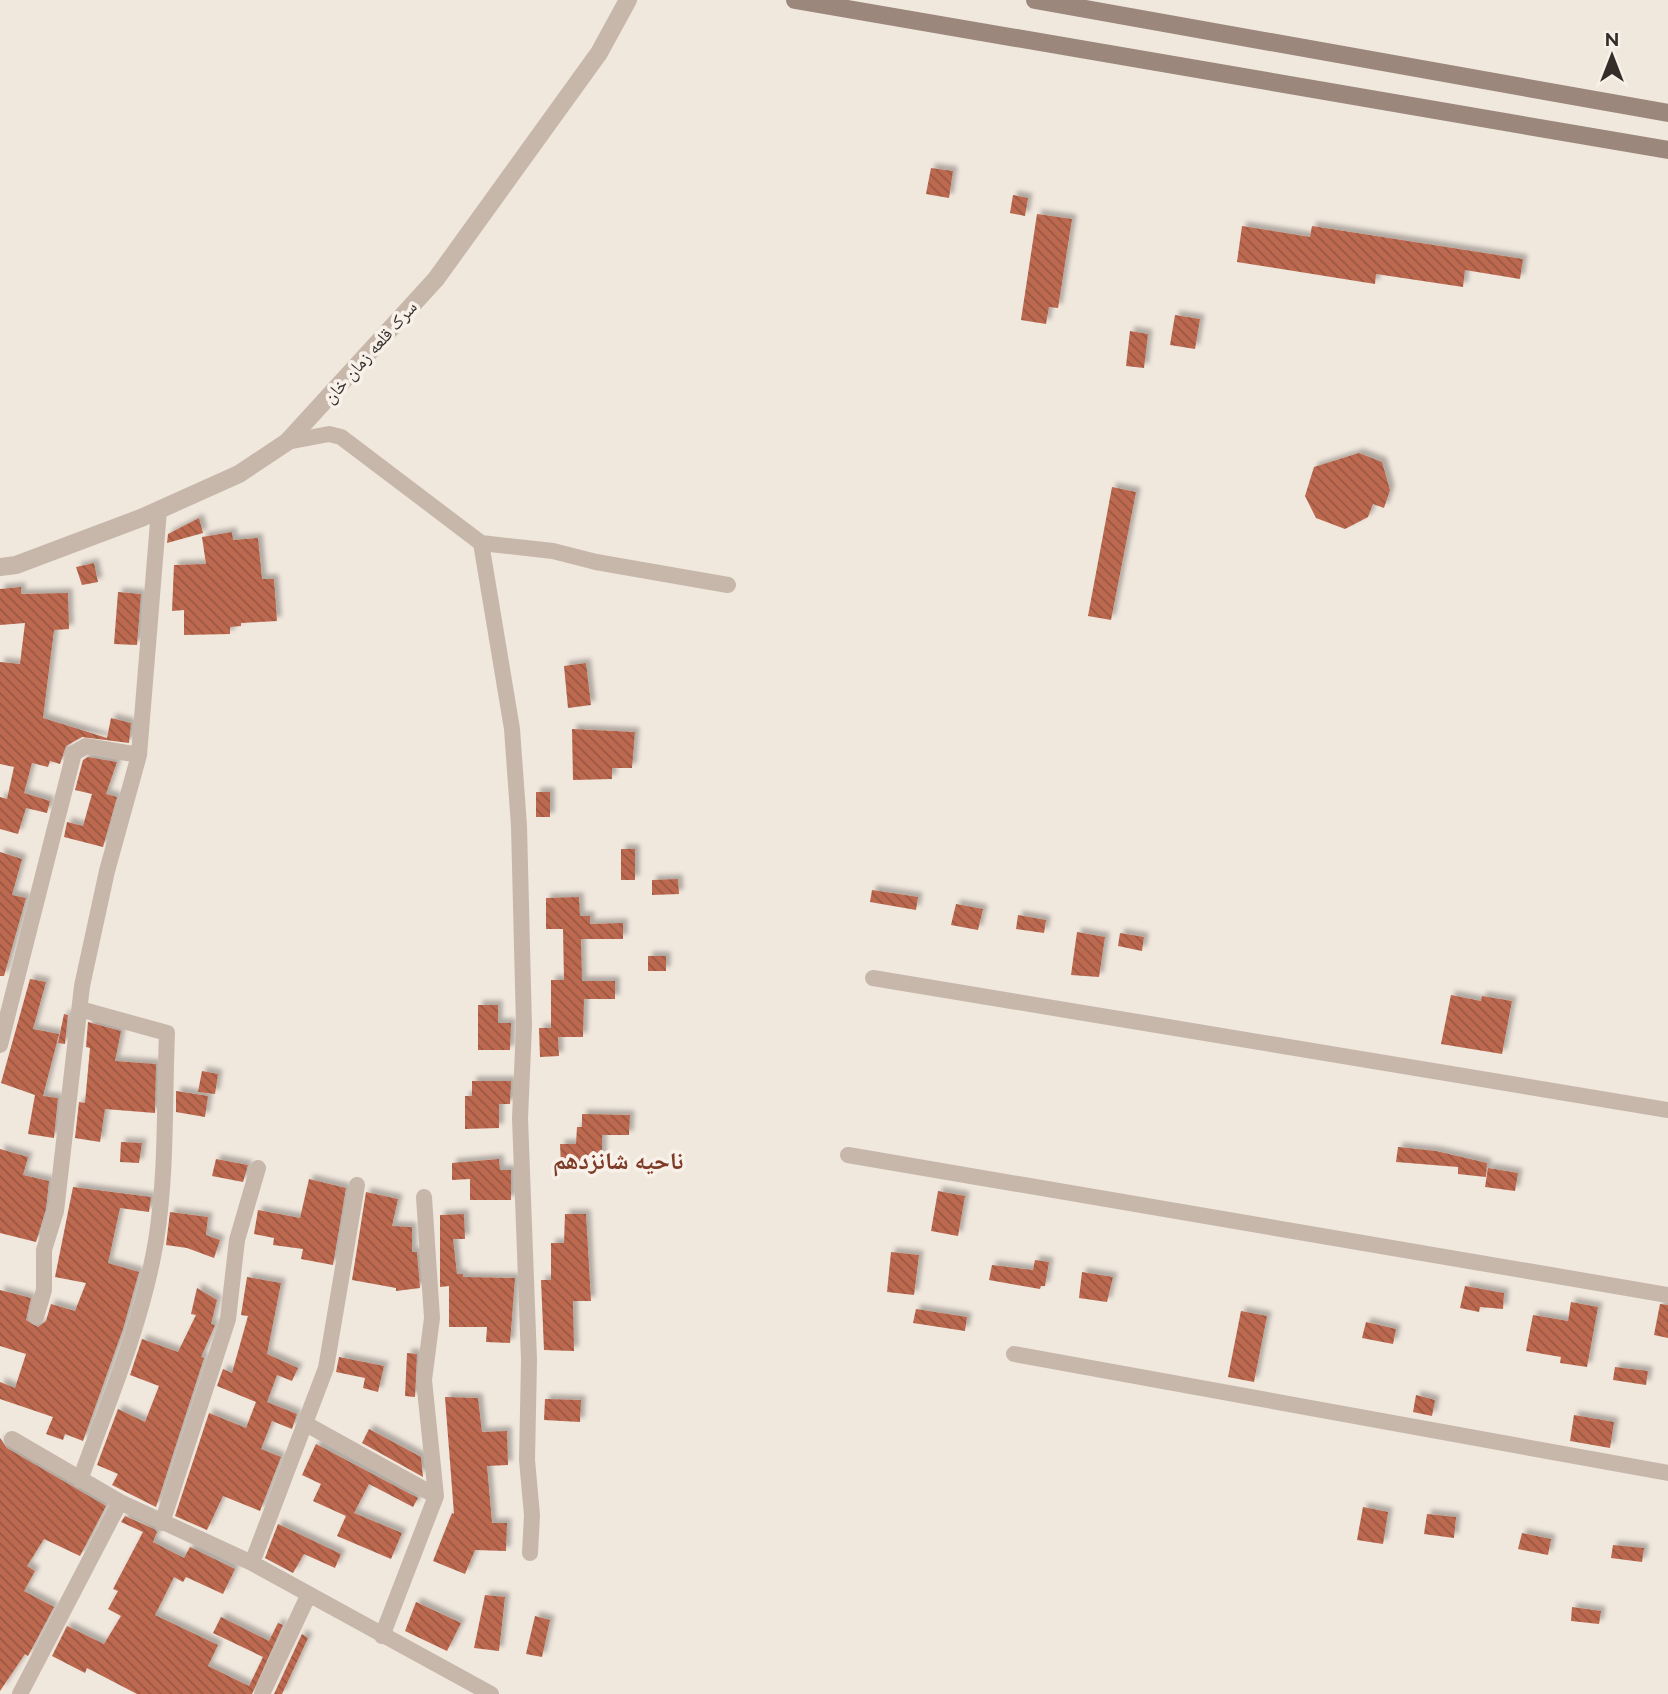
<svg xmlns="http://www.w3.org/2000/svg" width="1668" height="1694" viewBox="0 0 1668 1694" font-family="Raleway,'Noto Naskh Arabic',sans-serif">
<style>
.building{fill:url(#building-back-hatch);filter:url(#shadow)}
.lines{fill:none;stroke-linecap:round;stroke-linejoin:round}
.minor{stroke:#c7b7aa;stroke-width:16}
.tertiary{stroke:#c7b7aa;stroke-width:18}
.secondary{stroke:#9b877b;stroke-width:18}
.labels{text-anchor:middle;stroke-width:7;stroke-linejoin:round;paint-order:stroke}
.street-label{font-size:18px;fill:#352d29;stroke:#f8f1e9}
.district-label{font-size:24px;font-weight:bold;fill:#7e3c28;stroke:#f8f1e9}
</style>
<defs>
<pattern id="building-back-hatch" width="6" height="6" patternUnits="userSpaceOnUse" patternTransform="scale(1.75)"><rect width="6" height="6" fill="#bc694f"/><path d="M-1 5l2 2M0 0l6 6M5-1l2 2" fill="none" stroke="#9a5742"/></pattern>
<filter id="shadow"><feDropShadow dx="4.5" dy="-4.5" stdDeviation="2" flood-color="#0004"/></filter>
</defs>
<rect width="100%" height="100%" fill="#f0e7dd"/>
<!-- building -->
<path class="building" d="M931,168l22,3 -4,27 -23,-4z
M1013,195l15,3 -3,18 -15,-3z
M1037,214l35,5 -14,89 -9,-1 -3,17 -25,-4z
M1242,226l68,11 2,-11 211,33 -3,20 -55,-9 -2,17 -87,-13 -1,10 -138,-22z
M1175,315l25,4 -5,30 -25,-4z
M1130,331l18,3 -4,34 -18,-2z
M1359,453l23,9 8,28 -6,18 -11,-4 -5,13 -23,12 -29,-11 -11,-22 9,-29z
M1112,487l24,5 -25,128 -23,-4z
M199,518l4,15 -36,10 1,-9z
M232,532l1,8 25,-2 4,41h12l3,42 -36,2v3l-11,1v7l-46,1v-25l-12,1 2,-46 32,-1 -4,-27z
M94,563l4,19 -16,3 -6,-18z
M21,587v7l47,-1 1,36 -15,1 -11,88 64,20 4,-20 20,5 -2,20 -47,-6 -16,9 -6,18 -10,-3 -2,6 -16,-4 -8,30 26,8 -3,12 -21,-5 -8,26 -18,-5v-32l7,2 7,-32 -14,-3v-102l20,2 5,-41 -25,2v-36z
M118,592l23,2 -4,51 -23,-1z
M586,663l5,42 -23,3 -4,-42z
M572,729l63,3 -3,36h-20v11l-39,1z
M88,757l29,5 -11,32 11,3 -14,50 -39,-10 3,-15 16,4 9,-32 -17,-4 8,-30z
M536,792h14v25h-14z
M621,849h14v31h-14z
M0,852l22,7 -10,36 14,3 -22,78h-4z
M678,879l1,15 -27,1v-15z
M872,890l46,7 -2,13 -46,-8z
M579,897l1,19h10v8l33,-1v16h-42l1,42h33v18h-31l-1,38h-25l1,19 -19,1 -1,-29h12v-48h13l-1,-51h-17v-31z
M956,904l27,5 -5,21 -27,-5z
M1018,915l28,5 -2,13 -28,-4z
M1077,932l28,5 -6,40 -28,-2z
M1120,933l24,4 -2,14 -24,-5z
M648,956h18v15h-18z
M30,979l16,3 -13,47 26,5 -16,62 15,2 -4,40 -26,-4 7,-39 -34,-12z
M1451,995l30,6 1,-5 30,5 -10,53 -61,-10z
M478,1005h20v18h13l-1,27h-32z
M64,1014l4,1 -3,29 -7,-1z
M88,1022l33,9 -6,30 41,3 -1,49 -50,-4 -5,33 -25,-4 4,-36 6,1 5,-55 -4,-1z
M202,1071l16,3 -3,20 -17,-2z
M472,1081h39l-1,23h-11v24l-34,1v-33h7z
M176,1091l32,5 -3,21 -29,-5z
M582,1114l48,1 -1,20h-27v29l-41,1 -1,-21h16l1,-17h5z
M121,1142l21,1 -3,20 -19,-1z
M1398,1147l38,4 51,12 -1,14 -28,-3v-7l-62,-5z
M0,1149l28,8 -5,18 26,6 -3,28 -10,33 -36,-9z
M216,1159l32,6 -5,17 -31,-6z
M499,1159l1,11h11v30h-41v-21l-18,1v-17z
M1488,1168l30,5 -3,18 -30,-4z
M309,1179l37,9 -13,77 -32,-6 2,-10 -30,-4 1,-7 -20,-4 4,-24 42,8z
M73,1187l78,10 -2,15 -29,-4 -12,55 31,9 -16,57 -40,112 -18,-7 -2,6 -17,-6 7,-17 -53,-18v-17l15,6 11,-34 -26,-8v-56l31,8 -5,22 12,7 8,-6 5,-17 24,7 11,-28 -31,-6z
M938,1191l27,5 -7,40 -27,-5z
M366,1192l32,7 -6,27 20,1v25h5l3,36 -24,3v-3l-44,-8z
M170,1212l38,5 -2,18 14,5 -6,18 -27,-10 -21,-3z
M464,1214l1,25h-12l4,35h6v3l52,1 -5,65 -24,-1 1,-15h-38v-41l-9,1v-72z
M565,1214h21l5,87h-18l1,50 -30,-1 -3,-70h10v-37h13z
M891,1252l28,3 -5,40 -27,-3z
M1035,1260l14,2 -4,24h-4l-1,3 -51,-9 3,-15 41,5z
M1082,1272l31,5 -6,25 -28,-4z
M247,1277l34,6 -14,71 31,14 -6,13 -15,-6 -10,27 30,12 -5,15 -20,-8 -11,28 20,8 -21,54 -37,-15 -16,34 -32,-14 34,-103 37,15 10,-26 -39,-16 6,-17 9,4 16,-57 -7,-1z
M1465,1286l39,7 -1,16 -23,-2 -1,5 -19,-4z
M197,1288l20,12 -6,24 4,1 -14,32 3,1 -48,149 -44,-22 6,-11 -21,-9 21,-56 27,13 14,-36 -29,-11 12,-36 36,13 18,-37 -5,-1z
M1571,1302l27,5 -11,60 -27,-4 1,-6 -35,-6 7,-36 35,6z
M1660,1304l8,1v33l-14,-3z
M916,1309l51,8 -2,14 -52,-8z
M1241,1311l26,5 -13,66 -26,-5z
M1366,1322l30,7 -3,15 -31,-6z
M407,1353l10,1 -2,43 -10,-1z
M339,1357l45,9 -6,26 -15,-4 2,-10 -29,-6z
M1615,1367l33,4 -2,14 -33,-5z
M1416,1395l19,5 -3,16 -19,-4z
M445,1397l33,1 4,34 25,-1 1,34 -21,1 5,57h15l-1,28 -31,-1 -10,24 -32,-13 19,-48 2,1z
M545,1399l36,1 -1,22 -36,-2z
M1574,1415l40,7 -4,26 -40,-7z
M369,1429l52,28 2,20 -61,-34z
M0,1438l7,10 99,58 -26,50 -36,-17 -17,27 8,5 -11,20 30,16 -26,49 -3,-2 -25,37z
M316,1444l102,54 -5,9 -44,-23 -15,29 48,20 -11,26 -54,-23 9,-20 -33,-15 8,-17 -19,-9z
M1363,1507l25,5 -5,32 -26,-4z
M1427,1514l29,3 -2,21 -30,-4z
M125,1516l29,13 3,3 -4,10 31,16 6,-11 45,22 -12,25 -37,-17 -3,5 -9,-5 -19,38 63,30 -10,21 41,20 14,-29 -50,-24 8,-16 48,24 9,-18 5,2 -31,69h-115l-50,-26 -2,5 -33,-17 15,-30 37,18 17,-28 -13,-7 10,-18 -5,-2 30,-57 -22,-10z
M278,1524l63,30 -6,14 -31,-14 -11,19 -28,-15z
M1522,1533l29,6 -3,16 -30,-6z
M1613,1545l31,3 -2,14 -31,-4z
M485,1595l20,2 -6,54 -25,-3z
M416,1602l45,21 -14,28 -42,-20z
M1572,1607l29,4 -2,13 -28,-3z
M535,1616l15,4 -8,37 -16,-3z
M302,1634l6,4 -26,56h-8z"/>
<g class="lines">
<!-- minor -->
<path class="minor" d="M287,442l42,-8 12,3 140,106 72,8 43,11 132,23
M481,543l31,186 7,97 5,200 -4,92 9,242 -2,100 5,55 -2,38
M873,978l795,132
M80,1009l87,24c-3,69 0,140 -11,208 -14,83 -48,161 -76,239
M0,1045l74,-292 12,-7 53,9
M848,1155l820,140
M424,1197l8,121 -8,62 12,116
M36,1317l8,-27v-40l12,-39 26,-225 25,-115 32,-116 20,-245
M1014,1354l654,119
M306,1424l130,72 -54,140
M12,1439l108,63 132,61 239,131
M162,1523l66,-204 9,-79 21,-72
M252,1563l74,-195 31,-183
M20,1694l100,-192
M262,1694l46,-98"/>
<!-- tertiary -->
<path class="tertiary" d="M0,567l16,-2 125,-47 98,-44 48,-32 149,-163 163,-226 29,-53"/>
<!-- secondary -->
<path class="secondary" d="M795,0l873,150
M1035,0l633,113"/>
</g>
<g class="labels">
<!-- street labels -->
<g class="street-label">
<text transform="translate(370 352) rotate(-48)" y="6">سرک قلعه زمان خان</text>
</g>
<!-- district labels -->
<g class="district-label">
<text x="618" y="1169">ناحیه شانزدهم</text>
</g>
</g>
<!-- north arrow -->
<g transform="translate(1612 56)" stroke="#f8f1e9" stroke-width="5" paint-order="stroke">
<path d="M0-5L12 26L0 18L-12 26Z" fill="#352d29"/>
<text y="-10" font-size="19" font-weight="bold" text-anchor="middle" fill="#352d29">N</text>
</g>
</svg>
